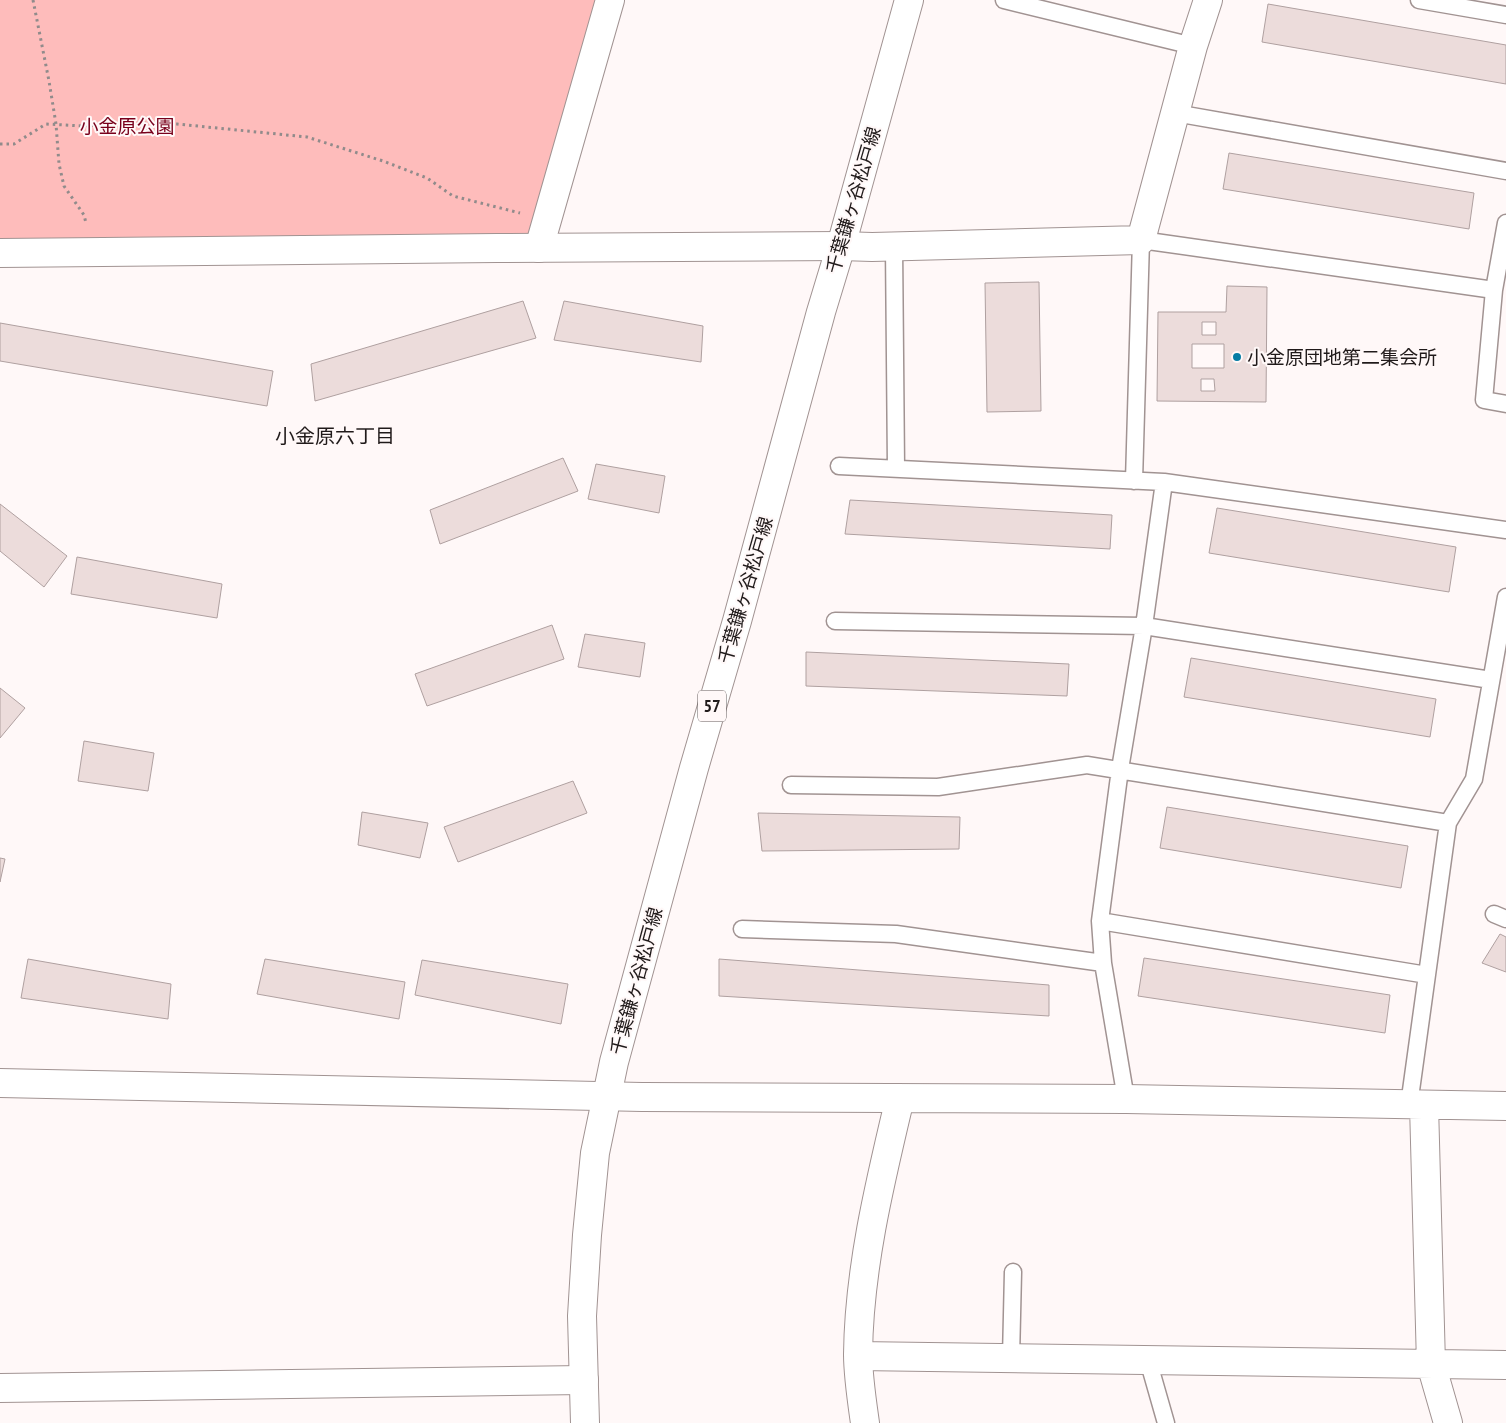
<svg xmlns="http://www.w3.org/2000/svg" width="1506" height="1423" viewBox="0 0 1506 1423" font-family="'PT Sans Narrow','Noto Sans JP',sans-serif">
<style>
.green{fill:#febcbb}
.building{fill:#ecdcdb;stroke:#afa0a0;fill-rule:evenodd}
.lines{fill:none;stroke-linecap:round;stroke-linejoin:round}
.lane-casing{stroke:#a19392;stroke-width:19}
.street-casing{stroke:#a19392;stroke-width:30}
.secondary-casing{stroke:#a19392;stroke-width:30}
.primary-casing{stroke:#a19392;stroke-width:30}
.path{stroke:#918b8b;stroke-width:3;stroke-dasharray:2.5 4;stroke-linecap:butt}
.lane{stroke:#fff;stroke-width:16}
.street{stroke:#fff;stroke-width:28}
.secondary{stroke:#fff;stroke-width:28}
.primary{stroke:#fff;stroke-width:28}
.poi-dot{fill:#047ca4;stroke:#fff8f8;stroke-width:2}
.labels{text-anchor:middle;stroke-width:4;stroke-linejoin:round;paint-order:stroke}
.shield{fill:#fff8f8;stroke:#635d5d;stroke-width:1}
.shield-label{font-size:18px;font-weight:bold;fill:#201a1a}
.park-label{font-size:19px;fill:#78001b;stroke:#fff8f8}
.street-label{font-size:19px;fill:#201a1a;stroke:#fff8f8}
.poi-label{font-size:19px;fill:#201a1a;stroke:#fff8f8;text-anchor:start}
.neighbourhood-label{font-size:20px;fill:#201a1a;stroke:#fff8f8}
</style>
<rect width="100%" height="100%" fill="#fff8f8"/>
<!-- green -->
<path class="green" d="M0,0h610l-71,248 -539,5z"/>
<!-- building -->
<path class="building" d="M1268,4l238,41v39l-244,-42z
M1229,153l245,40 -5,36 -246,-40z
M1039,282l2,129 -54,1 -2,-129z
M1227,286l40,1 -1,115 -109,-1 1,-89h68zM1202,322h14v13h-14zM1192,344h32v24h-32zM1201,379h13l1,12h-14z
M523,301l13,37 -221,63 -4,-37z
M564,301l139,25 -2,36 -147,-22z
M0,323l273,48 -6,35 -267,-45z
M563,458l15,33 -138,53 -10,-34z
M596,464l69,12 -6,37 -71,-14z
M850,500l262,15 -2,34 -265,-15z
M0,504l67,52 -23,31 -44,-36z
M1217,508l239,39 -7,45 -240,-39z
M77,557l145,27 -5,34 -146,-24z
M552,625l12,34 -137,47 -12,-32z
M585,634l60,9 -5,34 -62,-10z
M806,652l263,12 -2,32 -261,-10z
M1191,658l245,41 -6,38 -246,-40z
M0,688l25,20 -25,30z
M84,741l70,12 -6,38 -70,-10z
M573,781l14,32 -129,49 -14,-35z
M1167,807l241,39 -7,42 -241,-40z
M362,812l66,11 -8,35 -62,-13z
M758,813l202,4 -1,32 -197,2z
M0,858l5,1 -5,23z
M1500,934l6,3v35l-24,-9z
M1144,958l246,37 -5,38 -247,-37z
M28,959l143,25 -3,35 -147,-21z
M265,959l140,23 -6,37 -142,-25z
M719,959l330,26v31l-330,-20z
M422,960l146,24 -7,40 -146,-29z"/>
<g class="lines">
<!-- lane casing -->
<g class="lane-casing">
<path id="lane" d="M1004,0l189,46
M1419,0l87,15
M1175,113l331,58
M1506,223l-12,67 -10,110 22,4
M894,246l2,222
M839,466l325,16 342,48
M1134,481l7,-241 353,50
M835,621l309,5 347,54
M791,785l147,2 149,-22 361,58
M1494,914l12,5
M1100,921l327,54
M742,929l154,5 207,29
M1126,1099l-23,-136 -3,-42 20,-152 24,-143 20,-144
M1409,1105l39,-282 26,-44 32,-182
M1011,1358l2,-86
M1148,1360l18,63"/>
</g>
<!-- street casing -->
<g class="street-casing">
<path id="street" d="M841,246l31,1 269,-7 52,-194 15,-46
M539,248l71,-248
M0,1083l642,14 484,2 380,7
M1424,1105l7,259 17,59
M858,1356l648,9
M865,1423c-3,-21 -7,-47 -7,-69 1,-86 22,-172 42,-256"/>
</g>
<!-- secondary casing -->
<g class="secondary-casing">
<path id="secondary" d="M0,253l497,-5 344,-2
M0,1388l584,-8"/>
</g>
<!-- primary casing -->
<g class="primary-casing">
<path id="primary" d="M585,1423l-3,-107 5,-81 8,-82 19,-91 80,-294 43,-147 84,-309 20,-66 68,-246"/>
</g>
<!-- path -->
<path class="path" d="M33,0l16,81 7,43 3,40 5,22 20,29 2,8
M0,144h14l32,-20 37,2 48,-3 46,1 130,13 76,24 44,17 26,18 67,17"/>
<!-- lane -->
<use href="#lane" class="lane"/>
<!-- street -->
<use href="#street" class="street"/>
<!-- secondary -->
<use href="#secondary" class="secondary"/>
<!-- primary -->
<use href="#primary" class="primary"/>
</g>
<!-- markers -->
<circle class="poi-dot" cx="1237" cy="357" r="5"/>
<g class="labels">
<!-- shield labels -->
<rect class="shield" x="698" y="690.5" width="28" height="31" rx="4"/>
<g class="shield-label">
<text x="712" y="712">57</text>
</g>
<!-- park labels -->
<g class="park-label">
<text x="127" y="133">小金原公園</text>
</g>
<!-- street labels -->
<g class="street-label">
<text transform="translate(853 200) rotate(-74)" y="7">千葉鎌ヶ谷松戸線</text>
<text transform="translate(745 590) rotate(-74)" y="7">千葉鎌ヶ谷松戸線</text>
<text transform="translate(636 981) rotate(-75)" y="7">千葉鎌ヶ谷松戸線</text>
</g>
<!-- poi labels -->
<g class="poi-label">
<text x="1247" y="364">小金原団地第二集会所</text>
</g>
<!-- neighbourhood labels -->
<g class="neighbourhood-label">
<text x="335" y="443">小金原六丁目</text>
</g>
</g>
</svg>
